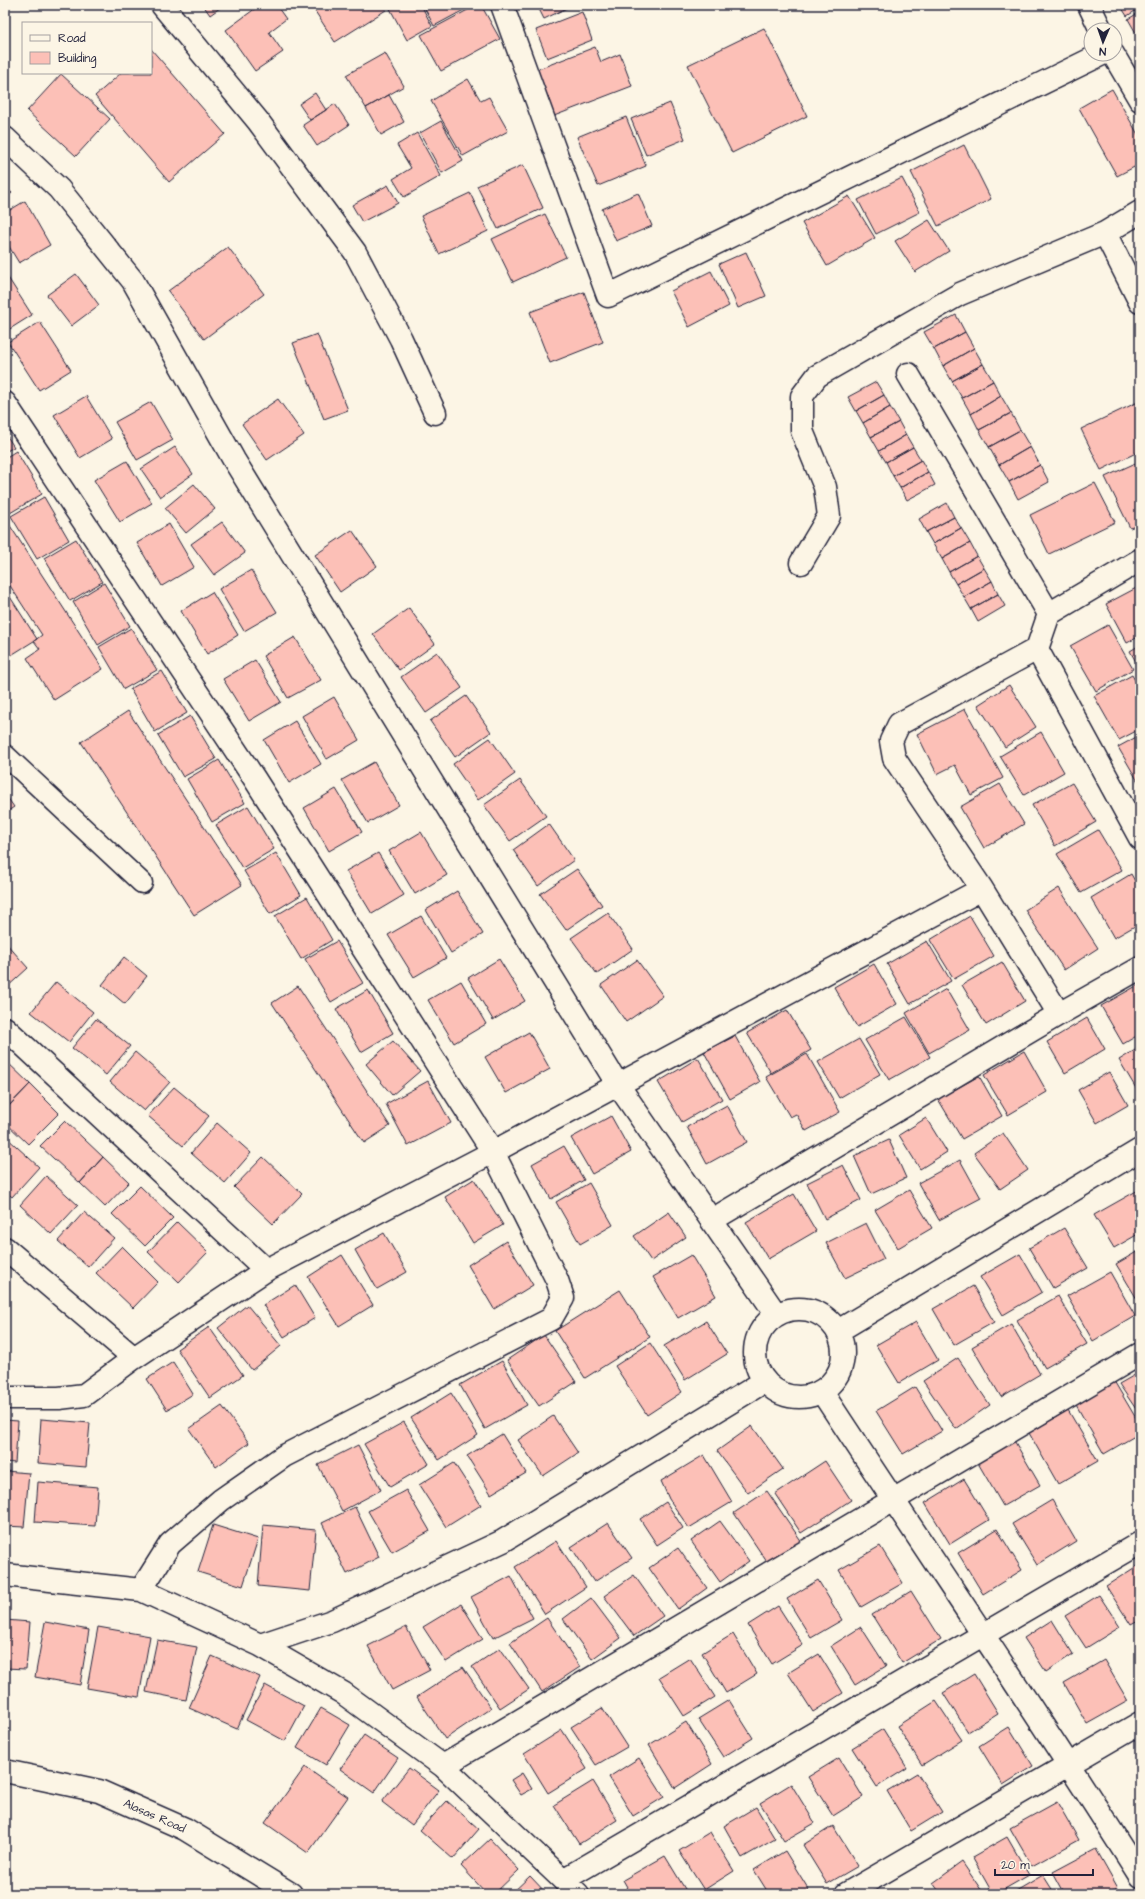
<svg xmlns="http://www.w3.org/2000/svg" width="1145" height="1899" viewBox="0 0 1145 1899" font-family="'Architects Daughter',sans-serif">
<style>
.building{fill:#fcc0b7;stroke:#22223b}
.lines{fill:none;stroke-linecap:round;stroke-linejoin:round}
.service-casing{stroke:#22223b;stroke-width:23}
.minor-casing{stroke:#22223b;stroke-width:25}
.tertiary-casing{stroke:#22223b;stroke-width:25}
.service{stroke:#fcf5e5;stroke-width:20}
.minor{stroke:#fcf5e5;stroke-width:22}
.tertiary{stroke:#fcf5e5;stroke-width:22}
.labels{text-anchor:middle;stroke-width:4;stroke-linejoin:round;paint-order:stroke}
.street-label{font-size:12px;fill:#22223b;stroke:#fcf5e5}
</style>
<rect width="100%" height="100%" fill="#fcf5e5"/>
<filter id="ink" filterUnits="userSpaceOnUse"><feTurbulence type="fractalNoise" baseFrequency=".025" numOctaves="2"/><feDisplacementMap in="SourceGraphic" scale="8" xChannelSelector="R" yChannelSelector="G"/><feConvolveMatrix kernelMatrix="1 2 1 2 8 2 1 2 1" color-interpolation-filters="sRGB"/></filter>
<g filter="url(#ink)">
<!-- building -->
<path class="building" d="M203,5h21l-14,10z
M260,5h16l10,14 -17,13 14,20 -28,19 -29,-41z
M311,5h72l3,5 -51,32z
M388,5h33l11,21 -25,14z
M423,5h50l-39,21z
M477,5h4l19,34 -59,32 -20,-36z
M537,5h36l-29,14z
M1120,5h20v3l-13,8z
M582,12l10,28 -45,18 -11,-28z
M1140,12v28l-12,-21z
M764,28l43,88 -75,37 -44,-88z
M595,47l6,15 19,-8 12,32 -78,30 -18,-46z
M151,49l74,85 -56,48 -74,-86 26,-23h30z
M385,53l19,33 -38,22 -20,-33z
M61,74l49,45 -34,37 -49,-45z
M468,79l13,22 8,-4 19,34 -45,25 -32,-55z
M1112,89l28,49v26l-23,12 -38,-68z
M315,93l11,17 -16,10 -11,-16z
M389,95l15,27 -23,13 -15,-27z
M670,103l15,36 -39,16 -15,-36z
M335,104l14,21 -32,21 -14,-21z
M626,117l20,49 -48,20 -21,-49z
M441,121l22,40 -21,12 -22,-40z
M417,133l24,43 -37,21 -11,-18 18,-11 -14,-23z
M964,145l27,54 -53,27 -27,-54z
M523,165l20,43 -45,21 -21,-43z
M902,178l18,34 -44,22 -18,-34z
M388,185l10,18 -36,19 -10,-17z
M5,186l7,7 -7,6z
M470,193l18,38 -49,23 -18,-38z
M638,193l14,33 -36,15 -14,-32z
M849,196l26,42 -48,28 -25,-43z
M25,201l25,44 -31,18 -14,-23v-27z
M545,214l21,43 -53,25 -21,-43z
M929,220l20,31 -34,21 -20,-31z
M228,247l36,47 -60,45 -36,-48z
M746,252l20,44 -28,12 -19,-44z
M711,271l18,35 -40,21 -18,-36z
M5,273l27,42 -27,17z
M76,274l23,31 -28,21 -24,-31z
M584,292l19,50 -53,21 -20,-51z
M956,315l9,17 -31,17 -10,-17z
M40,322l31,48 -32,20 -31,-48z
M965,332l9,16 -31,18 -9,-17z
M317,334l31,76 -24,9 -31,-76z
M974,348l9,16 -31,17 -9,-15z
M983,364l10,17 -31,17 -10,-17z
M993,381l8,15 -30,18 -9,-16z
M876,382l8,13 -28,16 -8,-14z
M884,395l6,12 -27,16 -7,-12z
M86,396l26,43 -32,19 -26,-43z
M1001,396l10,17 -32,17 -8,-16z
M278,399l26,36 -37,25 -25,-36z
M1140,401v50l-39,19 -20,-41z
M151,402l22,38 -36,20 -22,-38z
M890,407l9,15 -28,15 -8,-14z
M1011,413l9,17 -31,17 -10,-17z
M899,422l7,13 -27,16 -8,-14z
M1020,430l10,17 -31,18 -10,-18z
M5,433l9,14 -9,5z
M906,435l7,12 -27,15 -7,-11z
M175,447l18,27 -33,23 -19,-28z
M913,447l8,13 -28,16 -7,-14z
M1030,447l10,18 -31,17 -10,-17z
M16,451l26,43 -32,19 -5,-8v-47z
M921,460l7,12 -28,16 -7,-12z
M127,461l25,42 -32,19 -26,-42z
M1140,461v63l-10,4 -25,-51z
M1040,465l9,17 -31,17 -9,-17z
M928,472l7,13 -28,15 -7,-12z
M1095,483l20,39 -66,32 -19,-39z
M194,484l21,25 -29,24 -21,-25z
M44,497l25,43 -32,19 -26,-43z
M947,503l7,14 -28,15 -7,-13z
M954,517l7,11 -28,16 -7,-12z
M5,518l98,151 -49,31 -27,-42 13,-9 -6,-8 8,-6 -37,-57z
M222,522l23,31 -31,22 -23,-31z
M169,524l25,43 -32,19 -25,-43z
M961,528l9,15 -28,16 -9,-15z
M352,530l25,36 -37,26 -25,-37z
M76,539l26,43 -32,19 -26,-43z
M970,543l7,13 -28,16 -7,-13z
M977,556l7,12 -28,16 -7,-12z
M984,568l8,13 -28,16 -8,-13z
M251,570l26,42 -33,19 -25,-42z
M992,581l6,13 -27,15 -7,-12z
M104,583l26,43 -32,19 -25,-43z
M1140,586v50l-13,7 -21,-39z
M5,589l32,50 -32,20z
M212,592l26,43 -31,19 -26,-43z
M998,594l7,12 -27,16 -7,-13z
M409,608l26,36 -36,26 -26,-36z
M1108,625l25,44 -37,22 -26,-45z
M131,628l26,42 -33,19 -25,-42z
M295,637l26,43 -33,18 -25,-42z
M1140,645v24l-10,-18z
M437,652l25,36 -36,25 -25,-36z
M255,660l26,42 -32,19 -26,-42z
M162,671l25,42 -32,19 -25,-43z
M1132,675l8,14v40l-21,11 -25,-44z
M1009,685l27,42 -31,20 -27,-42z
M466,696l25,36 -36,25 -25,-36z
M334,697l25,43 -32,19 -25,-43z
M965,709l38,69 -32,17 -16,-30 -18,9 -20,-40z
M128,711l114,174 -48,30 -113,-173z
M190,716l26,43 -33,18 -25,-42z
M295,721l26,43 -32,19 -25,-43z
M1041,732l23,40 -40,23 -24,-39z
M1140,735v50l-22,-38z
M490,738l25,36 -37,26 -25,-36z
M219,760l26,43 -33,19 -25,-43z
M374,762l25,43 -31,18 -26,-43z
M520,780l26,36 -36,25 -26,-36z
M1072,783l24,39 -41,24 -23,-41z
M1000,784l24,40 -40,24 -24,-41z
M336,789l26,43 -33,19 -25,-43z
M5,794l9,13 -9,6z
M248,806l26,43 -32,19 -26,-43z
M549,824l25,36 -36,26 -25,-36z
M1098,830l24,40 -41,23 -24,-39z
M421,832l26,43 -32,19 -26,-43z
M276,853l25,42 -31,19 -26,-43z
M378,853l26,42 -32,19 -26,-43z
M577,869l25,36 -36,25 -26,-36z
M1131,874l9,16v33l-26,15 -23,-40z
M1059,888l39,60 -34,22 -39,-60z
M457,891l26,43 -32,19 -25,-43z
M307,897l25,43 -31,19 -26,-43z
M608,913l25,36 -36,25 -26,-36z
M421,916l25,42 -32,19 -26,-42z
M970,916l24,40 -40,23 -24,-39z
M337,941l26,42 -32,19 -26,-43z
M927,941l24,40 -41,23 -23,-40z
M5,942l23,26 -23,21z
M124,957l23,19 -22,28 -23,-19z
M499,959l26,42 -32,19 -25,-42z
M637,960l26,36 -37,26 -25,-37z
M1002,962l23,39 -39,24 -24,-40z
M874,964l23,40 -40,23 -23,-40z
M461,981l25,43 -32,19 -26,-43z
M56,982l37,30 -24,30 -38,-30z
M1140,984v50l-17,10 -22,-38z
M298,986l92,140 -26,17 -92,-140z
M946,989l24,41 -41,23 -23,-40z
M368,990l25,43 -32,19 -25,-43z
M787,1010l24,40 -40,23 -24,-40z
M906,1017l24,40 -41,23 -24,-40z
M1087,1018l18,31 -40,24 -18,-31z
M96,1019l34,27 -24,29 -34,-27z
M529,1032l21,37 -44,24 -21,-36z
M735,1036l25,46 -30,17 -26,-47z
M859,1039l21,35 -41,24 -21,-36z
M393,1041l27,30 -28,24 -26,-31z
M1140,1047v48l-21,-35z
M1024,1051l23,41 -39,23 -24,-40z
M135,1052l35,30 -26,29 -34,-29z
M807,1054l33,58 -34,19 -10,-17 -6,3 -24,-40z
M698,1058l24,41 -40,23 -24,-40z
M5,1060l25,24 -25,26z
M1109,1072l19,33 -31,18 -19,-33z
M979,1076l23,40 -40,23 -24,-40z
M428,1081l23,42 -43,23 -22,-42z
M30,1084l29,29 -31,31 -23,-22v-12z
M174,1087l35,29 -26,30 -35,-30z
M727,1105l20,37 -40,22 -20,-37z
M611,1116l20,36 -39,22 -21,-36z
M926,1118l21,34 -27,17 -21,-34z
M65,1121l38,36 -23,26 -40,-37z
M217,1123l34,30 -26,30 -34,-30z
M1003,1133l25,37 -28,19 -26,-36z
M5,1136l34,31 -27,30 -7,-6z
M889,1140l17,38 -35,16 -17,-38z
M564,1146l20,34 -33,19 -19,-35z
M103,1157l26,25 -24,25 -25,-24z
M263,1157l39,37 -29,30 -39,-37z
M960,1160l21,38 -42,22 -21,-37z
M843,1165l18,35 -36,19 -18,-36z
M46,1176l32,29 -27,29 -31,-29z
M474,1179l29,46 -30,18 -28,-46z
M589,1183l24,42 -33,19 -24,-42z
M140,1186l33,32 -28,28 -33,-32z
M1140,1189v44l-26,15 -20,-33z
M909,1190l23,38 -34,20 -23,-38z
M794,1194l22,37 -48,28 -22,-37z
M84,1212l30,26 -26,29 -30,-26z
M669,1212l17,25 -35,24 -17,-25z
M177,1222l31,30 -29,30 -31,-30z
M866,1223l18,36 -39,19 -19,-35z
M1064,1228l24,40 -35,20 -24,-40z
M384,1233l23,39 -30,17 -22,-39z
M506,1241l27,44 -39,24 -26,-44z
M122,1246l36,36 -25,26 -37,-35z
M1140,1250v54l-24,-40z
M1020,1254l22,38 -39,23 -23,-38z
M342,1255l31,50 -34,21 -31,-49z
M691,1255l25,41 -38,22 -25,-41z
M1110,1272l25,44 -42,25 -26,-45z
M295,1285l20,33 -31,19 -21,-32z
M973,1286l21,36 -40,23 -21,-36z
M620,1290l30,47 -65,41 -30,-47z
M1058,1296l29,48 -42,24 -28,-48z
M247,1305l34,41 -29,24 -34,-42z
M706,1321l21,33 -42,26 -21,-34z
M916,1322l22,38 -39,23 -23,-38z
M1011,1324l29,50 -39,23 -29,-50z
M209,1327l34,48 -33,23 -33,-49z
M544,1335l32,47 -37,24 -32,-46z
M650,1343l32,49 -35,23 -32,-49z
M958,1358l32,47 -34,24 -33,-48z
M502,1361l25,44 -42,24 -25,-44z
M173,1362l20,32 -26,16 -20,-31z
M1140,1372v43l-21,-31z
M1114,1381l26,44v8l-36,21 -29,-51z
M915,1387l27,44 -39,23 -27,-43z
M451,1393l27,42 -39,25 -28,-42z
M222,1406l27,37 -33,24 -27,-38z
M1068,1410l30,51 -40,23 -29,-51z
M553,1416l25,37 -35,23 -25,-36z
M41,1419l49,4 -4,44 -48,-4z
M5,1420l13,1 -3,42 -10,-1z
M404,1422l25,42 -39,23 -26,-43z
M752,1426l31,43 -35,24 -31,-42z
M502,1434l24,39 -35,21 -24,-38z
M1012,1437l28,48 -37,21 -28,-48z
M358,1445l23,45 -39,21 -24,-46z
M704,1455l28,47 -43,26 -20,-29 -8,-18z
M825,1461l26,39 -50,33 -26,-39z
M454,1463l27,42 -35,22 -27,-42z
M5,1471l24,2 -5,54 -19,-1z
M964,1479l25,41 -39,24 -25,-41z
M38,1482l60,5 -3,39 -60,-4z
M406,1490l24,41 -38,21 -24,-41z
M767,1491l35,51 -33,23 -35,-52z
M1052,1500l24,41 -39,24 -25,-41z
M666,1502l17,26 -26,17 -17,-26z
M355,1507l24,50 -32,17 -25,-51z
M720,1521l29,40 -29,21 -29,-41z
M608,1523l24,35 -38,24 -23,-35z
M213,1525l45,14 -15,47 -45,-14z
M263,1525l53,5 -6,61 -52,-5z
M997,1529l25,41 -39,24 -25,-41z
M556,1541l30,46 -41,27 -30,-47z
M880,1546l23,37 -42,24 -22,-37z
M678,1548l29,40 -29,21 -29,-41z
M1137,1566l3,5v49l-9,5 -25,-39z
M634,1575l29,41 -29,20 -30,-40z
M511,1576l22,42 -40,20 -22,-41z
M818,1580l24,40 -31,18 -24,-39z
M911,1591l30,48 -39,24 -30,-48z
M1099,1595l21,32 -34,21 -21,-32z
M591,1598l30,40 -29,21 -29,-40z
M461,1604l22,35 -37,23 -23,-35z
M778,1606l25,39 -31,19 -24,-39z
M547,1618l33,49 -38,25 -32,-49z
M5,1620l25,2 -4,47 -21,-1z
M1052,1620l21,34 -27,18 -22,-34z
M45,1622l44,8 -9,55 -45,-8z
M98,1627l52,9 -11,61 -52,-9z
M406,1627l24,43 -38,20 -24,-44z
M861,1627l25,39 -31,19 -24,-39z
M733,1634l24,40 -31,19 -24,-40z
M157,1640l40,7 -11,53 -40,-8z
M500,1648l29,41 -29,19 -28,-41z
M819,1654l24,39 -30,19 -25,-39z
M212,1656l48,21 -23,52 -48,-21z
M690,1658l25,39 -31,19 -25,-39z
M1104,1660l24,41 -41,23 -23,-41z
M463,1667l28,41 -46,31 -28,-42z
M974,1674l24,39 -30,19 -25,-39z
M265,1685l39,21 -19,35 -39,-21z
M729,1700l24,38 -30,19 -25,-38z
M936,1701l26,39 -40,25 -25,-39z
M321,1708l29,17 -24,40 -29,-17z
M602,1708l25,39 -31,18 -25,-38z
M686,1722l26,42 -37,24 -26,-43z
M1009,1727l24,39 -30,19 -24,-39z
M883,1729l24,39 -30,19 -25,-39z
M562,1730l25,39 -39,24 -24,-39z
M364,1735l34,23 -24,35 -34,-24z
M639,1758l25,39 -31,19 -24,-39z
M839,1758l24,39 -30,19 -25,-39z
M305,1767l43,30 -40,56 -43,-30z
M409,1768l30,22 -27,35 -30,-23z
M522,1773l10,16 -11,6 -10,-15z
M917,1773l25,39 -31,19 -24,-40z
M593,1781l24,39 -38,24 -25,-39z
M791,1784l24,39 -31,18 -24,-38z
M447,1801l32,28 -26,30 -33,-29z
M1057,1802l22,38 -47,26 -22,-38z
M756,1807l19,32 -33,19 -18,-32z
M833,1826l25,40 -31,18 -24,-39z
M710,1832l24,39 -30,19 -25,-39z
M1007,1837l22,38 -33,19h-3l-21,-37z
M490,1839l29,31 -25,24h-7l-26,-28z
M1096,1849l22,39 -12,6h-41l-12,-22z
M785,1851l24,39 -6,4h-34l-15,-24z
M665,1856l23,38h-57l-8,-14z
M962,1862l22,32h-43l-8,-11z
M1043,1875l12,19h-44z
M530,1876l17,18h-36z"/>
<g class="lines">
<!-- service casing -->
<g class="service-casing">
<path id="service" d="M5,755l137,128"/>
</g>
<!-- minor casing -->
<g class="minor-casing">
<path id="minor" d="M162,5l96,116 97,131 46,87 34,74
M502,5l106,291 494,-242
M1089,5l12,25
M1113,54l27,46
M5,138l54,51 74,92 101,179 384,625 158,229
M1105,233l35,69
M908,374l141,240 -12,35 103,189
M5,403l249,375 239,374 64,128 6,18 -12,21 -267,137 -63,44 -51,44 -29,46
M801,563l28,-47 -4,-29 -23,-56v-35l15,-20 143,-82 145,-61 35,-21
M1049,614l91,-54
M1037,649l-138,75 -8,17 3,17 88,131 77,125
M5,1028l261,242
M712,1220l347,-206 81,-46
M5,1248l129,110
M755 1353a44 44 0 1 1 88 0a44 44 0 1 1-88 0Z
M838,1331l302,-181
M822,1392c106,162 215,320 318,484
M5,1398h54l25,-3 50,-37 132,-88 227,-118 489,-263
M5,1575l136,15 119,55 72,-24 171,-80 262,-160
M260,1645l83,48 100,73 135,128
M443,1766l697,-412
M563,1880l577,-337
M846,1894l294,-171"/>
</g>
<!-- tertiary casing -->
<g class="tertiary-casing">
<g id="tertiary">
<path id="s1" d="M5,1771l94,20 86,38 106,65"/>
</g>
</g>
<!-- service -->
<use href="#service" class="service"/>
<!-- minor -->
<use href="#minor" class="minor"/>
<!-- tertiary -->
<use href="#tertiary" class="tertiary"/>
</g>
</g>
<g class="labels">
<!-- street labels -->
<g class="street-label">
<text dy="4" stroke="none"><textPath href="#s1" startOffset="157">Alasas Road</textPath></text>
</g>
</g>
<!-- margin -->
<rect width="1145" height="1899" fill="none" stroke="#fcf5e5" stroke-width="20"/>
<rect x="10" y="10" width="1125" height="1879" fill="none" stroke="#22223b" stroke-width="1.5" filter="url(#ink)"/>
<!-- legend -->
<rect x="22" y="22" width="130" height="52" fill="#fcf5e5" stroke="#a5a1a1"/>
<rect x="30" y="35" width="20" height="6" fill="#fcf5e5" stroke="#a5a1a1"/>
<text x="58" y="42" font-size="12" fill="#22223b">Road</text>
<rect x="30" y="52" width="20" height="12" fill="#fcc0b7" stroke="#a5a1a1"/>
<text x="58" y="62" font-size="12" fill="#22223b">Building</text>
<!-- north arrow -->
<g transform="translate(1103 42) rotate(182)"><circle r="19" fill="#fcf5e5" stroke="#a5a1a1"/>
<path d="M0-3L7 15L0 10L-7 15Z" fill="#22223b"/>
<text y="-6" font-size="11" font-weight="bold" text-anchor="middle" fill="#22223b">N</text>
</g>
<!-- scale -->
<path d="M995 1869v6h98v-6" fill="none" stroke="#22223b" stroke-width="2"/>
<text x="1001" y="1869" font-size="12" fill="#22223b" stroke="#fcf5e5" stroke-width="3" paint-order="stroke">20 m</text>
</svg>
